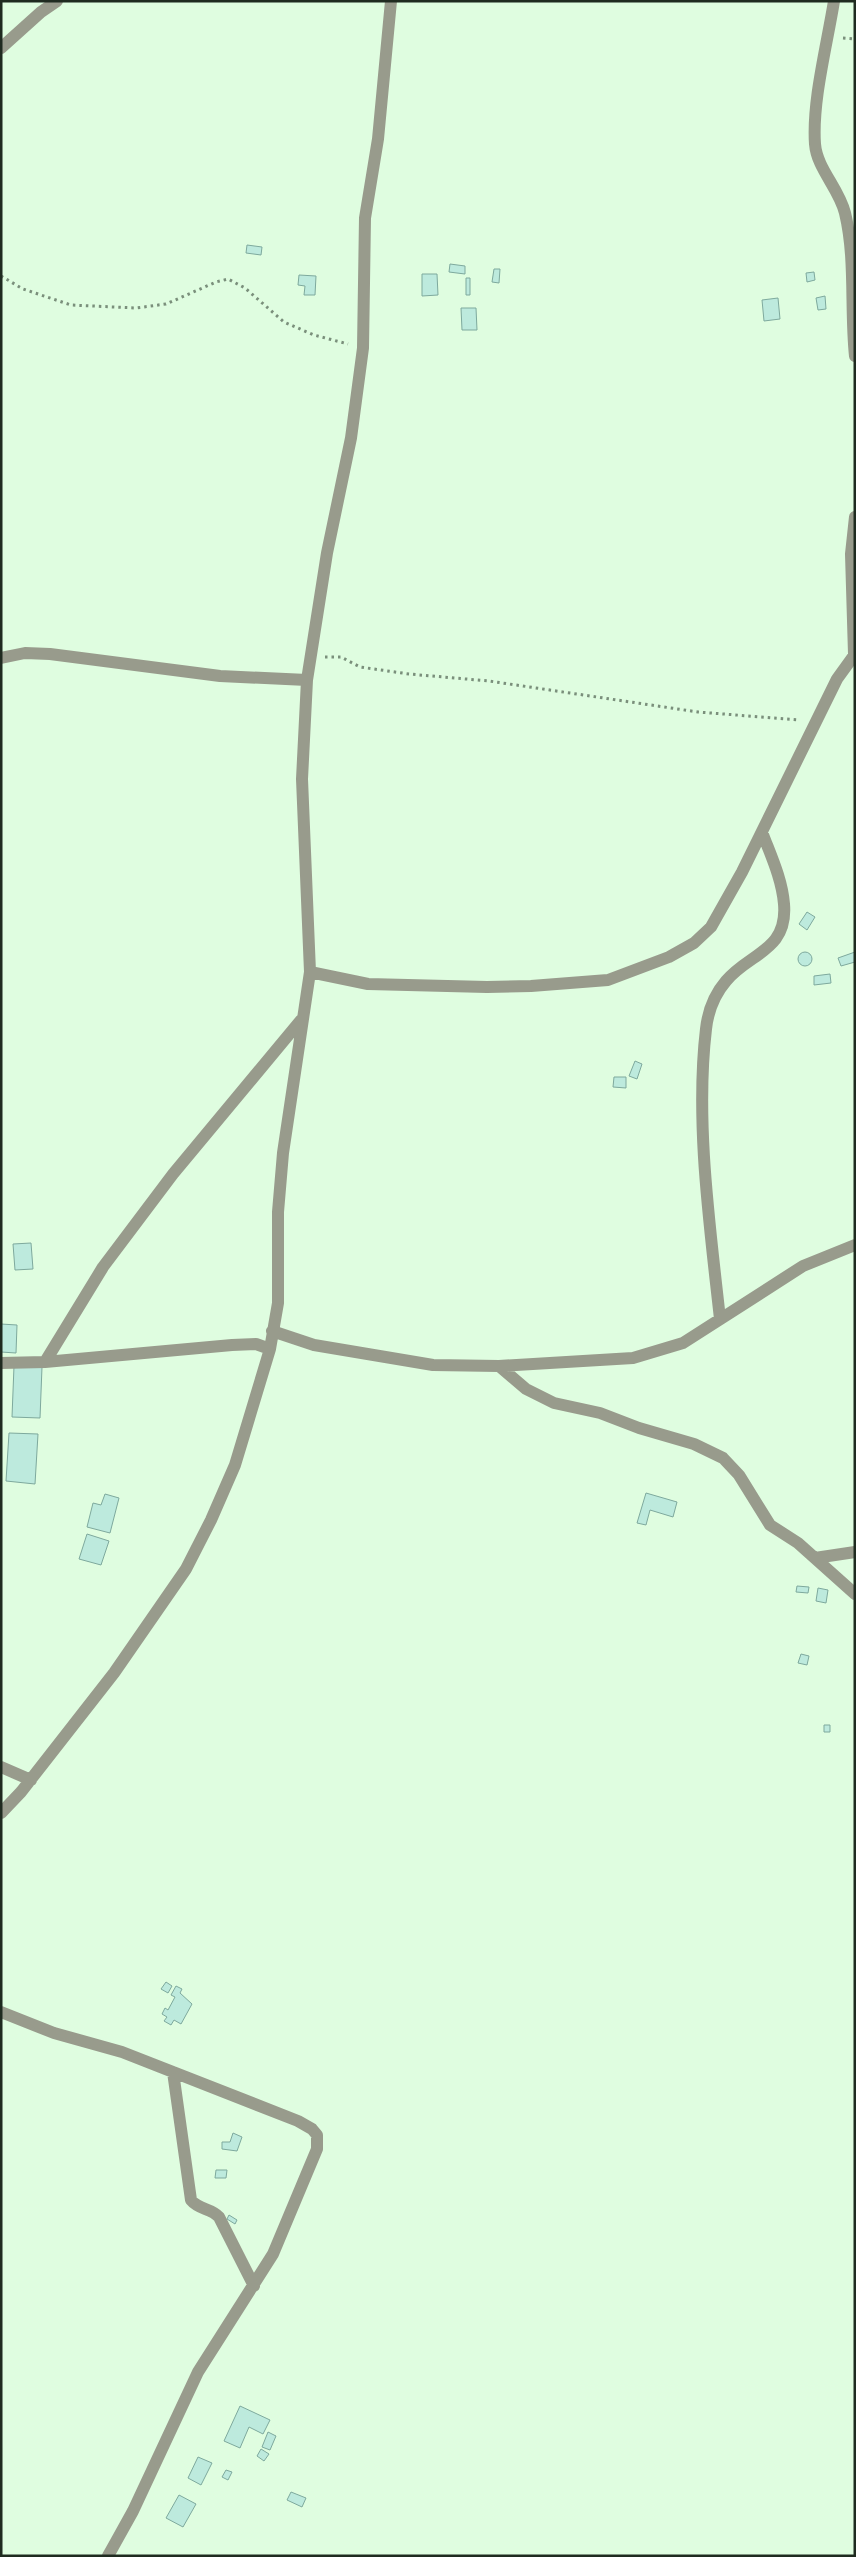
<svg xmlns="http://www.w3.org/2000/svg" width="856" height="2557" viewBox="0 0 856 2557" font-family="'Varela Round',sans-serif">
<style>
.building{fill:#bdeadd;stroke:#7ea99d}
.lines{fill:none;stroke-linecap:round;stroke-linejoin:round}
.path{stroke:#7a8f7b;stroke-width:3;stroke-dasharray:2.5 4;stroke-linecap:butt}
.street{stroke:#989b8c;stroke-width:12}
</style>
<rect width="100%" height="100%" fill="#dffde0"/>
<!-- building -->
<path class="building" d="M247,245l15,2 -1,8 -15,-2z
M450,264l15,2v8l-16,-2z
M494,269h6l-1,14 -7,-1z
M814,272l1,8 -8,2 -1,-9z
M422,274h15l1,21 -16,1z
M299,275l17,1 -1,19h-11l1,-9 -7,-1z
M466,278h4v17h-4z
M825,296l1,13 -8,1 -2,-12z
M778,298l2,21 -16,2 -2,-21z
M461,308h15l1,22h-15z
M807,912l8,5 -8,13 -8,-6z
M798 959a7 7 0 1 1 14 0a7 7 0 1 1-14 0Z
M855,952v10l-14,4 -3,-8z
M830,974l1,9 -17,2v-9z
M635,1061l7,3 -5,15 -8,-3z
M614,1077h12v11l-13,-1z
M31,1243l2,26 -18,1 -2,-26z
M1,1324l16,1 -1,28 -15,-1z
M14,1366l28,1 -2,51 -28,-1z
M9,1433l29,1 -3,50 -29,-3z
M646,1493l31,9 -4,15 -23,-7 -4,15 -9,-2z
M105,1494l14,4 -9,35 -23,-6 6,-24 8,2z
M87,1534l22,7 -8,24 -22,-6z
M797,1586l12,1 -1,6 -12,-1z
M818,1588l10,2 -2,13 -10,-2z
M801,1654l8,2 -2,9 -9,-2z
M824,1725h6v7h-6z
M166,1982l6,4 -4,7 -7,-4z
M176,1986l6,3 -2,4 12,11 -11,20 -7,-4 -3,5 -7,-4 3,-4 -5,-3 3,-6 3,2 7,-13 -4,-2z
M233,2133l9,4 -5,14 -15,-2v-7h8z
M216,2170h11l-1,8h-11z
M229,2215l8,5 -2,4 -8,-5z
M240,2406l30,14 -7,14 -14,-7 -9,21 -16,-7z
M268,2432l8,4 -6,14 -8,-3z
M261,2449l8,5 -5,7 -7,-5z
M198,2457l14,6 -11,22 -13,-7z
M226,2470l6,2 -4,8 -6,-3z
M291,2492l15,6 -4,9 -15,-7z
M179,2495l17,9 -13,23 -17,-9z"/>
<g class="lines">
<!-- path -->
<path class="path" d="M843,38l12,1
M1,276l22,13 48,16 65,3 30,-4 50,-22 12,-3 17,9 39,34 30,13 34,9
M325,657h16l19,10 49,7 80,7 209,31 102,8"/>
<!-- street -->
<path class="street" d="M834,1c-7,44 -22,100 -19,143 2,25 24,44 30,69 11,46 5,96 10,143
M1,48l40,-36 16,-11
M854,654l-3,-100 4,-37
M1,658l24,-5 25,1 170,22 87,4
M310,972l58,12 119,3 44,-1 77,-6 61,-23 25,-14 17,-16 31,-55 95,-193 18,-25
M720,1319c-10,-92 -25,-198 -14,-290 2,-18 8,-34 20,-48 23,-28 62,-30 58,-77 -2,-25 -13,-48 -22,-72
M272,1331l42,14 119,20 66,1 134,-8 50,-15 120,-77 52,-21
M45,1362l58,-95 70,-93 128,-154
M1,1363l44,-1 187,-17 24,-1 14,5
M499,1366l27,23 28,14 46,10 39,15 55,16 29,14 16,17 31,50 28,18 57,51
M815,1558l40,-6
M1,1767l30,13
M1,1813l20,-21 93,-119 72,-104 25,-49 24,-55 35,-116 8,-46v-91l5,-59 27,-181 -8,-193 5,-99 20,-127 24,-115 12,-90 2,-130 13,-79 13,-138
M1,2012l53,21 68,19 176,69 14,8 5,6v14l-44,105 -75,118 -65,139 -25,45
M173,2072l18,128c8,10 20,8 28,17l35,69"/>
</g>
<!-- border -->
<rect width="856" height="2557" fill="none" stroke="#1f2b20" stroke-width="5"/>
</svg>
